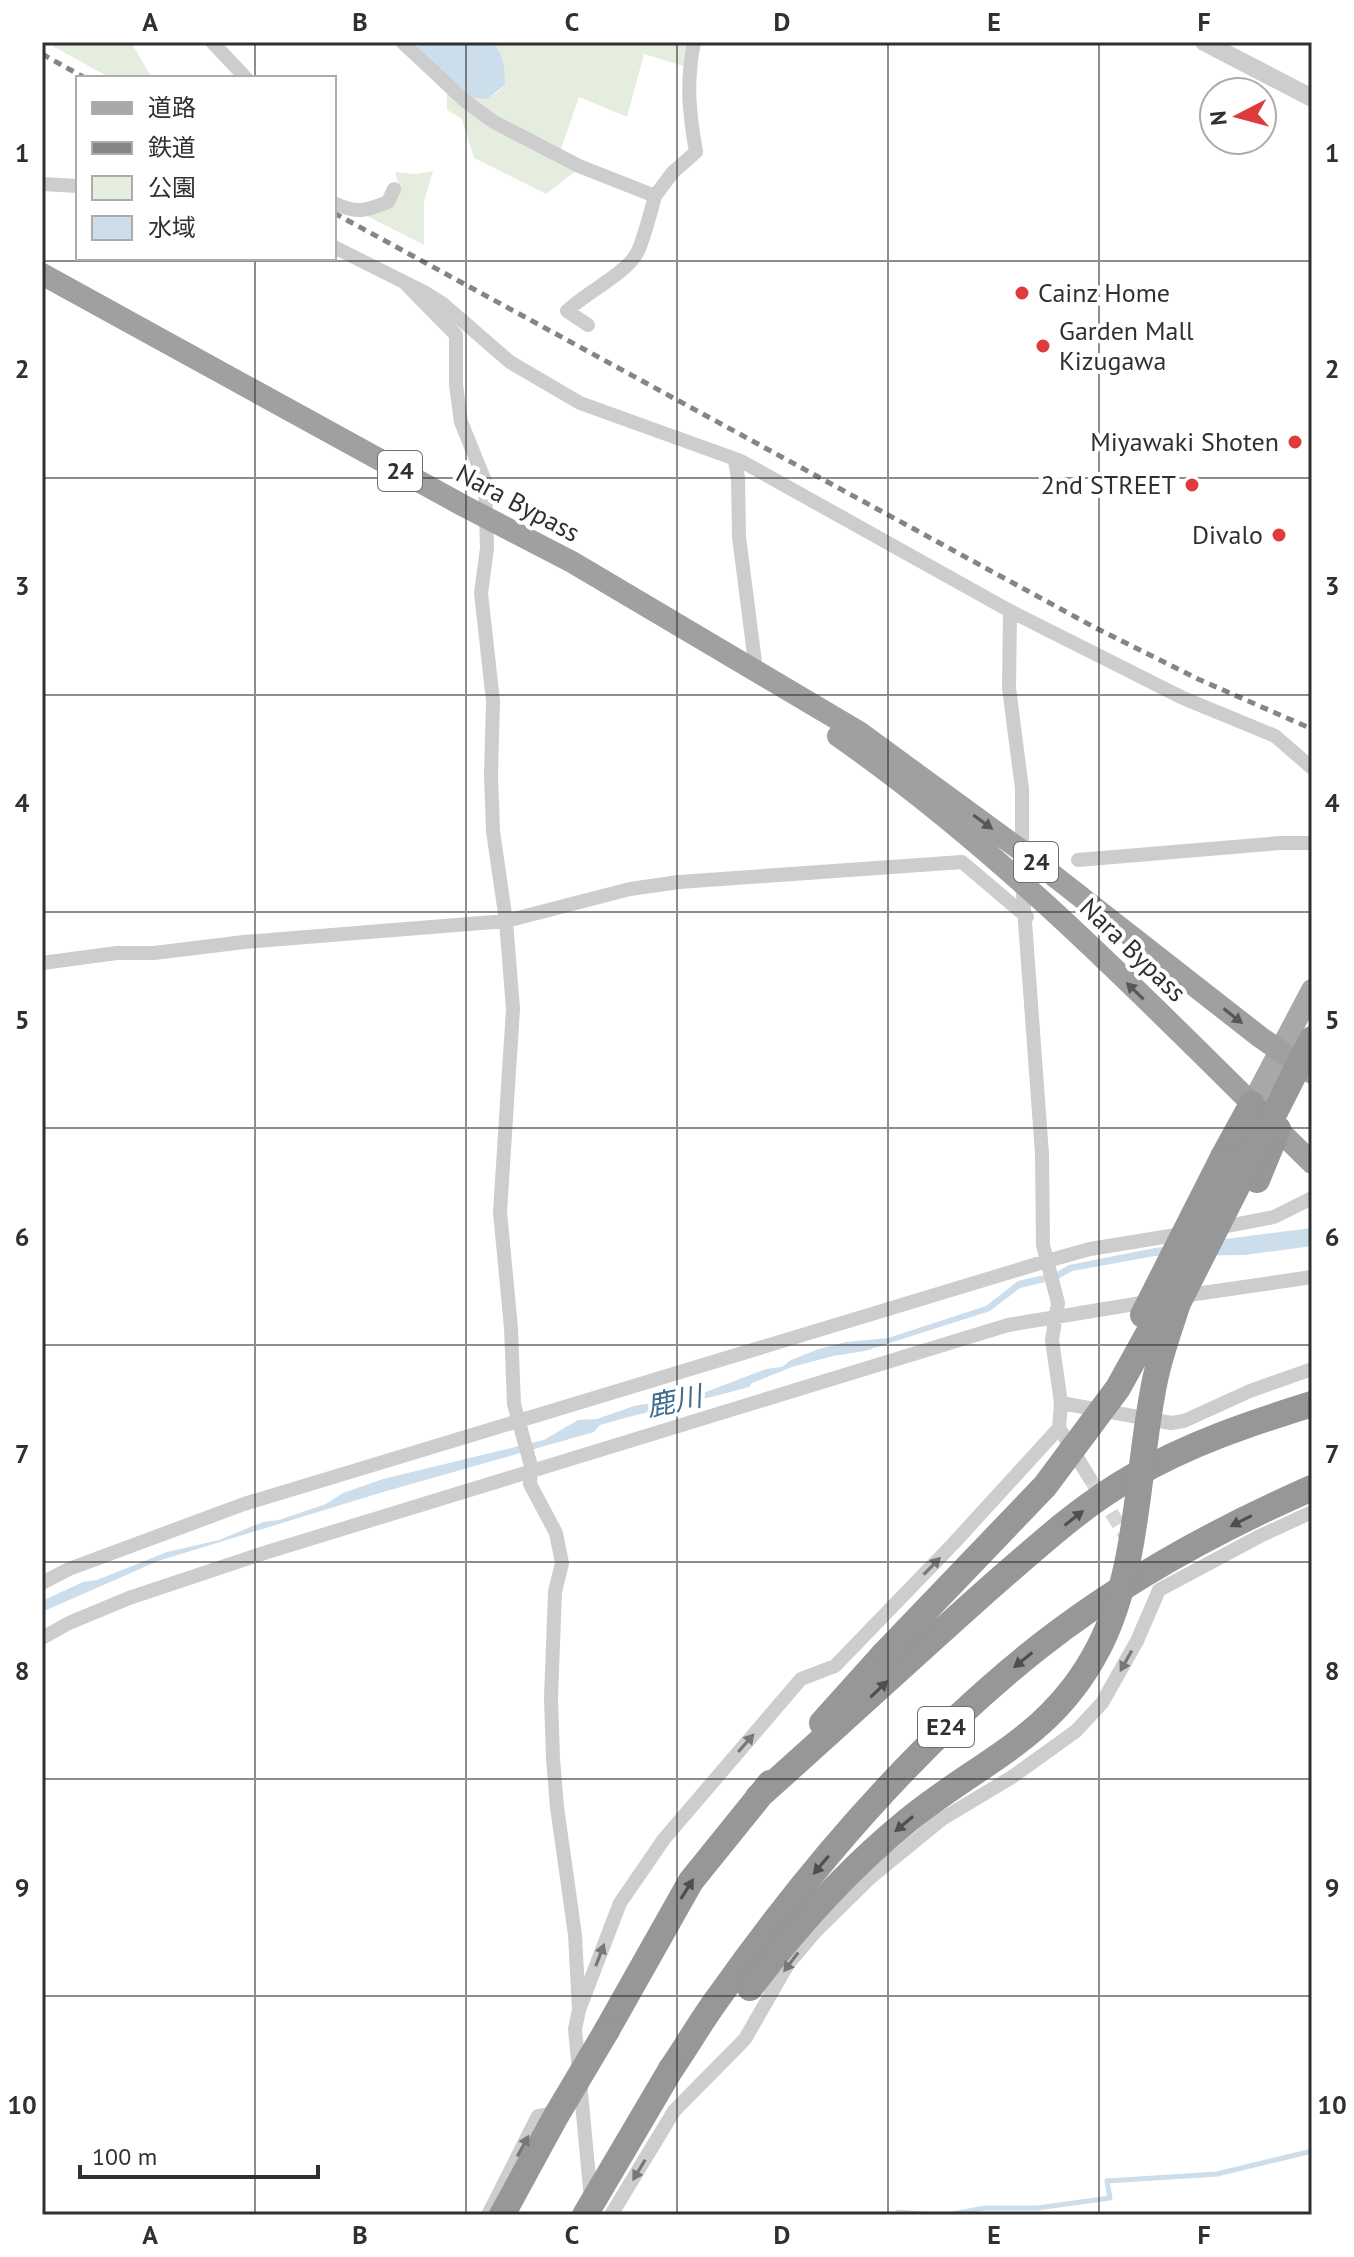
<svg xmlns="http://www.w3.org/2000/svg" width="1354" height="2257" viewBox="0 0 1354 2257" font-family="'PT Sans','Noto Sans JP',sans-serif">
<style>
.green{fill:#e5eddf}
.water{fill:#ccddeb}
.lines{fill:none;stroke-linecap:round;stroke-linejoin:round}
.stream{stroke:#ccddeb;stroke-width:5}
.minor-tunnel{stroke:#d6d6d6;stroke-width:14;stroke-dasharray:14 7;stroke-linecap:butt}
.minor{stroke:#cdcdcd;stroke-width:14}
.tertiary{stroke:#cdcdcd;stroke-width:18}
.primary{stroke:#a8a8a8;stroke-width:22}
.trunk{stroke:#a0a0a0;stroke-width:22}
.motorway{stroke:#979797;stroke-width:26}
.rail{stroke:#858585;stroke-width:5;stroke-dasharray:8 6;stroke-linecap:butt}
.motorway-bridge{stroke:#979797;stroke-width:26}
.oneway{fill:#575757}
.oneway2{fill:#4f4f4f}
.oneway3{fill:#777}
.grid{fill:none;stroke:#303030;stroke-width:2;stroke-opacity:0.55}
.poi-dot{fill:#df3a3c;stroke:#fff;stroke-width:3}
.labels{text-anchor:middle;stroke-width:8;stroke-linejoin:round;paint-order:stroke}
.shield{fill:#fff;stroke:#6e6e6e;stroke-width:2}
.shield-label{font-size:24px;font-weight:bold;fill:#303030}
.poi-label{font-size:26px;fill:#303030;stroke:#fff;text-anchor:end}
.street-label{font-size:26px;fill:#303030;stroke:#fff}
.water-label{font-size:28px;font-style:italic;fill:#406c90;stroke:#fff}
.neatline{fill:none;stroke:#303030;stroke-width:3}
.grid-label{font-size:26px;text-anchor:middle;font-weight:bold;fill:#303030}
</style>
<rect width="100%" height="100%" fill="#fff"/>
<!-- green -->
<path class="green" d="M45,42h86l21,36h-41z
M491,42h196l-4,24 -39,-12 -17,63 -48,-20 -18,52 -64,-31 -29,-20c15,2 27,-1 37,-13 0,-16 -1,-34 -14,-43z
M447,92l130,78 -31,24 -72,-36 -12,-39 -15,-9z
M433,171l-9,30v44l-57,-29 18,-9 14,-20 -4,-15 21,2z"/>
<!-- water -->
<path class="water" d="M422,42h69c13,9 14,27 14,43l-18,14 -19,-1 -53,-50z
M1312,1228v18l-67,9 -90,1 -83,15 -14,8 -38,9 -30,23 -125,40 -32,5 -41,11 -40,16 -3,4c-49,14 -99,23 -149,38l-6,7 -211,60 -225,69 -116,51v-11l41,-19 14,-2 70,-28 52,-12 44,-18 16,-2 47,-16 17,-11 40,-14 161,-39 34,-20 19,-1 37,-13 64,-11 68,-26 16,-2 9,-7 28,-11 27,-7 42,-4 98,-32 32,-25 39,-9 12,-7 86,-17z"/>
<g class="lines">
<!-- stream -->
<path class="stream" d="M898,2215v-3l37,3
M947,2215l38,-7h52l73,-10 -3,-17 110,-7 95,-23"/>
<!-- minor-tunnel -->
<path class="minor-tunnel" d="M1089,1477l40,64"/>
<!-- minor -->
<path class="minor" d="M212,42l34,36
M402,42l63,59 29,21 85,44 76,30 18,-24 23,-20c-7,-40 -10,-69 -2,-110
M42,184l36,2
M334,203c23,11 31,8 54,-1l6,-13
M334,247l90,45 19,12 67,58 70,41 161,58 269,150 173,87 92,38 37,32
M406,284l50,51v50l5,37 24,59 2,67 -6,45 12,108 -2,74 2,56 13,90 7,88 -13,203 11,116 3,76 17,62 -1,18 26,49 6,30 -7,29 -4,106 2,61 4,48 18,128 4,75
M588,325l-21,-14c18,-18 62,-39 71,-60 6,-13 13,-40 17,-55
M735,461l3,17 1,59 17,133
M1010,611l-1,77 13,101v92l20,273 1,91 15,58 -6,37 9,63
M1078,860l202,-17h32
M42,963l75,-10h37l90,-11 262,-21 124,-32 49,-7 283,-20 65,55
M1212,1229l62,-12 38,-19
M1182,1296l130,-19
M1089,1477l-30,-49 2,-25 110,20 13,-2 66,-30 62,-22
M42,1583l27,-14 175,-65 803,-243 43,-12 98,-16
M42,1638l27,-15 60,-25 135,-45 744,-228 145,-24
M591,2199l-16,-170 4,-19 41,-107 44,-64 137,-160 34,-13 118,-122 106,-116
M488,2215l50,-99 21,-3
M611,2215l63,-104 71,-72 43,-75 28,-33 55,-54 71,-58 70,-42 64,-46 26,-28 35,-62 22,-51 101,-54 52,-24"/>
<!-- tertiary -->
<path class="tertiary" d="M1204,42l108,56"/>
<!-- primary -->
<path class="primary" d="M1252,1104l60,-114"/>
<!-- trunk -->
<path class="trunk" d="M42,274l420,231 110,57 287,170 163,119 238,186 52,36
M838,736c175,122 322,278 474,427"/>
<!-- motorway -->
<path class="motorway" d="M1223,1157l29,-53
M1257,1180l21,-51
M822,1723l62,-69
M758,1797c79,-70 156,-142 235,-212 44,-38 88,-79 139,-108 56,-33 119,-54 180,-73
M607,2030l84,-149 79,-98
M671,2069c16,-23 30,-48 47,-71 91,-129 198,-254 322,-352 83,-65 176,-116 272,-158"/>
<!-- rail -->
<path class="rail" d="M42,54l43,24
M334,213l758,413 106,53 114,50"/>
<!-- motorway-bridge -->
<path class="motorway-bridge" d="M1143,1315l80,-158
M884,1654l161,-168 73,-98 47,-85
M750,1988c46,-61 98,-119 157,-167 73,-60 144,-82 191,-172 39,-74 39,-171 54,-253 5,-32 16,-62 26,-93l134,-264
M502,2215l54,-99 51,-86
M585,2215l86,-146"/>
</g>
<!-- one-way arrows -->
<defs><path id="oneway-solid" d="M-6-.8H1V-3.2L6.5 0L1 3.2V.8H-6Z" transform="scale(2)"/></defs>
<g class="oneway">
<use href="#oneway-solid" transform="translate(983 822) rotate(36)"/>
<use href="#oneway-solid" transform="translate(1135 991) rotate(-136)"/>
<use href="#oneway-solid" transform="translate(1233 1016) rotate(38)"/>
</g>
<g class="oneway2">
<use href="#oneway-solid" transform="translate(1074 1518) rotate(-38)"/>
<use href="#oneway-solid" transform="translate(1241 1521) rotate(153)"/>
<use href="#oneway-solid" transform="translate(1023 1660) rotate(141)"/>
<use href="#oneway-solid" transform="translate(879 1689) rotate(-44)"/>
<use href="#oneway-solid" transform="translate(904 1824) rotate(140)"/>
<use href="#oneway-solid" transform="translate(821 1865) rotate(130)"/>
<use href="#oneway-solid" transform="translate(687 1889) rotate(-58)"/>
</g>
<g class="oneway3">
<use href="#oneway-solid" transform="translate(932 1566) rotate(-46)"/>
<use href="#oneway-solid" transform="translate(1126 1661) rotate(119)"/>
<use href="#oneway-solid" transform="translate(746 1743) rotate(-49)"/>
<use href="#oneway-solid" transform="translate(600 1955) rotate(-69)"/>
<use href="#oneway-solid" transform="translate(791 1962) rotate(127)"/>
<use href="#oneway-solid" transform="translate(523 2146) rotate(-62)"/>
<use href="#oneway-solid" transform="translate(639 2170) rotate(121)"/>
</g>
<!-- grid -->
<path class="grid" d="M255,42v36M466,42v2173M677,42v2173M888,42v2173M1099,42v2173M255,258v1957M42,261h1270M42,478h1270M42,695h1270M42,912h1270M42,1128h1270M42,1345h1270M42,1562h1270M42,1779h1270M42,1996h1270"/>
<!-- markers -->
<g class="poi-dot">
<circle cx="1022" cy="293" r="8"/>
<circle cx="1043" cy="346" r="8"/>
<circle cx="1295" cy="442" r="8"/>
<circle cx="1192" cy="485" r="8"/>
<circle cx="1279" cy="535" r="8"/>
</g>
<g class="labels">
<!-- shield labels -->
<g class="shield">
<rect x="378" y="451" width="44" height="40" rx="6"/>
<rect x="1014" y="842" width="44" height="40" rx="6"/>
<rect x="918" y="1707" width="56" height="40" rx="6"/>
</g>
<g class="shield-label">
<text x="400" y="479">24</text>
<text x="1036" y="870">24</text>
<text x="946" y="1735">E24</text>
</g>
<!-- poi labels -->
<g class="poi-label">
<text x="1038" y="302" text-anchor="start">Cainz Home</text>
<text x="1059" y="340" text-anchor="start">Garden Mall<tspan x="1059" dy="30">Kizugawa</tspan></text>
<text x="1279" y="451">Miyawaki Shoten</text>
<text x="1176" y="494">2nd STREET</text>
<text x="1263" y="544">Divalo</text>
</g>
<!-- street labels -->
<g class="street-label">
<text transform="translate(518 503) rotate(28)" y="9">Nara Bypass</text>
<text transform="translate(1133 950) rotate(44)" y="9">Nara Bypass</text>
</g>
<!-- water labels -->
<g class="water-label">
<text transform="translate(674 1401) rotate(-12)" y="10">鹿川</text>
</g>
</g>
<!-- border -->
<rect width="1354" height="2257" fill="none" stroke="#ffffff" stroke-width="88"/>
<!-- legend -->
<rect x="76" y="76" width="260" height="184" fill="#ffffff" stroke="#acacac" stroke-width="2"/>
<rect x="92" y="102" width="40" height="12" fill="#a8a8a8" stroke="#acacac" stroke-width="2"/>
<text x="148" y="116" font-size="24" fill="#303030">道路</text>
<rect x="92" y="142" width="40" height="12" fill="#858585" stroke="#acacac" stroke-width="2"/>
<text x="148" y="156" font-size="24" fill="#303030">鉄道</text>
<rect x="92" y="176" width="40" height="24" fill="#e5eddf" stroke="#acacac" stroke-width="2"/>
<text x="148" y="196" font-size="24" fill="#303030">公園</text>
<rect x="92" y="216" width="40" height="24" fill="#ccddeb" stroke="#acacac" stroke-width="2"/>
<text x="148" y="236" font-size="24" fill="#303030">水域</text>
<!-- north arrow -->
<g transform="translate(1238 116) rotate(264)"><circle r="38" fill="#ffffff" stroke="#acacac" stroke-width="2"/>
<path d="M0-6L14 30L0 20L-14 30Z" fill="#df3a3c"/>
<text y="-12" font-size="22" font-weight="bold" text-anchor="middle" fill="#303030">N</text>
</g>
<!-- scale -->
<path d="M80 2165v12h238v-12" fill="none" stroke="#303030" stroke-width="4"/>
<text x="92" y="2165" font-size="24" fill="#303030" stroke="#ffffff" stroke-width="6" paint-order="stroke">100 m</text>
<rect x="44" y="44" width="1266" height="2169" class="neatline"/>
<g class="grid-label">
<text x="150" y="31">A</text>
<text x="360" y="31">B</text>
<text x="572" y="31">C</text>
<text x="782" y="31">D</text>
<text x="994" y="31">E</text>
<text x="1204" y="31">F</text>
<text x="22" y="162">1</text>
<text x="1332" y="162">1</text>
<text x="22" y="378">2</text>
<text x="1332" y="378">2</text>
<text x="22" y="595">3</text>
<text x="1332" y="595">3</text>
<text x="22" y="812">4</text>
<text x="1332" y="812">4</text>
<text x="22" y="1029">5</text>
<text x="1332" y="1029">5</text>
<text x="22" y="1246">6</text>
<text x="1332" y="1246">6</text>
<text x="22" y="1463">7</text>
<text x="1332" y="1463">7</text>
<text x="22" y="1680">8</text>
<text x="1332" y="1680">8</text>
<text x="22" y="1897">9</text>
<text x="1332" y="1897">9</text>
<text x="22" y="2114">10</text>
<text x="1332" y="2114">10</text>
<text x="150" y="2244">A</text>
<text x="360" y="2244">B</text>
<text x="572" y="2244">C</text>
<text x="782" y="2244">D</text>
<text x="994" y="2244">E</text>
<text x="1204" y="2244">F</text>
</g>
</svg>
